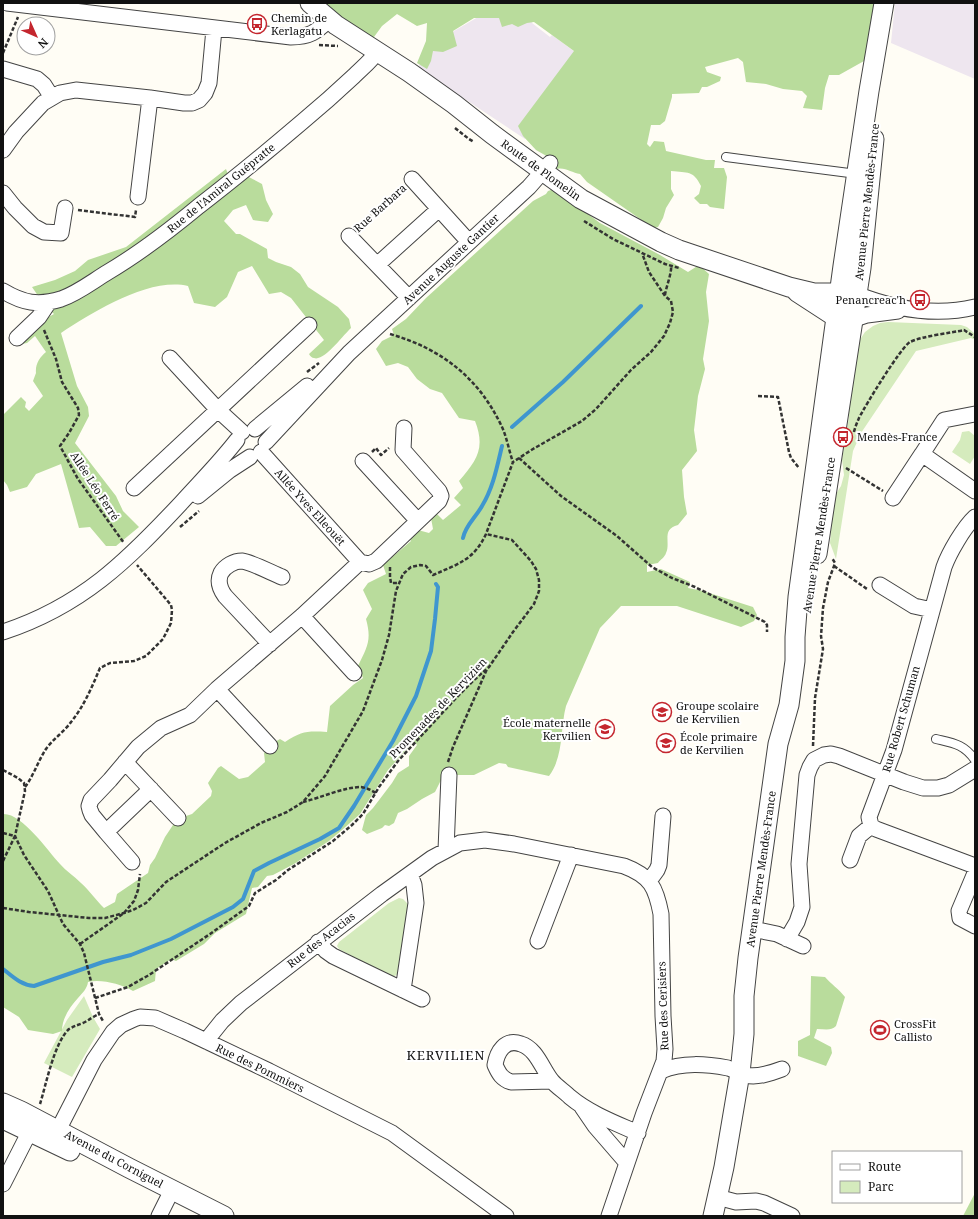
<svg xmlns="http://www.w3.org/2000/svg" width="978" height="1219" viewBox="0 0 978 1219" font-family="'Noto Serif',serif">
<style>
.industrial{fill:#eee6ef}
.green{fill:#d5ebbd}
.forest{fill:#b9dc9c}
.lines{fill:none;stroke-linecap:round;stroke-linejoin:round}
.stream{stroke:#3f96cf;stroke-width:4}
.service-casing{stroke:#444;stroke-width:10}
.minor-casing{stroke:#444;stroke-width:17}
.tertiary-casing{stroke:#444;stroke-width:21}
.path{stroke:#333;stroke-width:2.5;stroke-dasharray:4 2;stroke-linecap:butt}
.service{stroke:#fff;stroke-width:8}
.minor{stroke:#fff;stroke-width:15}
.tertiary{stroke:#fff;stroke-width:19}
.labels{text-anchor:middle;stroke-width:4;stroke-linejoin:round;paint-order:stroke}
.poi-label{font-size:11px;fill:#111;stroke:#fff;text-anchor:start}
.street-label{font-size:11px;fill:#111;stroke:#fff}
.quarter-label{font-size:13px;letter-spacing:1px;fill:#111;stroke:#fff}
</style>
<rect width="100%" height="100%" fill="#fffdf5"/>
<!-- industrial -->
<path class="industrial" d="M895,3h80v76l-84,-36z
M534,12l-2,11 18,14 2,-2 34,25 -61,79 -107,-71 12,-23 48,-28z"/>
<!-- green -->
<path class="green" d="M888,322l73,3 6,2 8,7v6l-4,-2 -55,13 -55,82 -8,18 -17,108 -6,-16 2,-25 2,-21 7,-11 3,-11 -2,-16 7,-42 -2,-4 10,-69 8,-12 8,-6 7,-3z
M969,431l6,5v20l-5,8 -18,-12 8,-12 2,-8z
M399,898l4,1 5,5v5l-10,65 -5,3h-3l-51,-28 -2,-3 2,-4 50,-39z
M84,996l9,21 7,12 -28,48 -28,-14 23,-43z"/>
<!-- forest -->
<path class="forest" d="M321,3h554l-3,27 -8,31 -25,14h-10l-4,13 -3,22 -19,-2 4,-12 -5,-5 -19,-2 -17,-5 -20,-2 -3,-20 -5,-4 -33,9 2,5 14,5 -1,4 -13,6h-5l-3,6 -27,1v3l-7,24 -5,4h-9l-4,19 3,3 4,-6 10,1 2,9 40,9h9l-1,8h10l3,9 -3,32 -14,-2 -3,-3h-7l-6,-6 5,-4 2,-8c-8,-16 -13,-13 -30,-15v18l3,6 -8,13 -3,10 -5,9 -5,1 -66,-46 -7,-8c-8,-1 -15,-7 -23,-5l-7,-11 -14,-8 -13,-14 -5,-10 56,-75 -40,-29 -7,1 -9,4 -6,-3 -10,3 -3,-9h-25l-21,13 4,15 -14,6 -10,-1 -2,10 -4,8 -10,-6 9,-22 1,-18 -10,3 -20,-12 -15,12 -8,11 -8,-1z
M226,169l6,16 13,-10 17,9 4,16 7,14 -5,8 -15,-2 -7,-15 -13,5 -9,11 12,13h4l27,15 1,9 8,4 15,5 9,7 8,13 30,20 11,12 2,9c-7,6 -27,34 -37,30 -2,0 -4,-2 -5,-4l15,-14 -33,-42 -10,-6 -12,2 -17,-28 -14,6 -11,25 -12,10 -21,-4 -6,-17c-39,-9 -95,26 -127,47l16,53 11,21 1,9 -14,27 41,53 7,15 16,16 -23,19h-10l-16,-19 -11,1 -18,-64 -25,10 -9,13 -17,5 -3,-7 -4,-5v-65l18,-18 5,5 -1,5 4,4 14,-15 -10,-15 3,-8c-1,-9 4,-16 10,-21l-11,-16 -8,7 -5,1 -9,-11 9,-11 14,2 18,-10 -11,-11 -11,-16 23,-7 20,-9 13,-11 38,-13z
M554,189l46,34 60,32 28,17 11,-7 10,9 -3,18 3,29 -6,38 2,10 -7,27 -4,34 3,21 -15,19 2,27 3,17 -9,11c-17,4 -7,18 -12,28 -1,4 -6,7 -8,10l-11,2v7l14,-3 29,13 -2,6 15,3 50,16 4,8 -3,6 -13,6 -64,-21h-56l-21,22 -34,78c-6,23 -2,50 -17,70l-41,-9 -2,-3 -7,-1 -25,12h-27l-7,7 -5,10 -13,7 -15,10 -9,4 -4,10 -5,3 -4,-1 -3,3 -15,6 -5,-4 4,-15 7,-7 19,-25 6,-10 11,-7v-10l8,-11 -3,-4 -26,29 -28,44 -18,16 -13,11 -35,23 -21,11 -6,1 -9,11 -6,1 -6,26 -31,19 -11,11 -28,17 -5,-2 -15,10 -1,12 -22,10c-13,-7 -31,-12 -45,-9 -1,7 -5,10 -10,16 -8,9 -16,20 -16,33l-9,3 -25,-4 -9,-13 -16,-10v-193c19,-1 45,37 57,50 6,7 14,12 21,19 8,7 15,17 23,25l11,-6 2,-8 31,-21 2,-8 5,-7 10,-21 8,-12 10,-8 9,-3 19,-18 1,-5 -4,-8 10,-15 3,-2 18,13 9,-2 17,-15 -1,-9 11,-11 5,-3 5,3c17,-11 22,-11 42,-10l3,-26 23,-21 10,-7 -5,-12c9,-19 14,-25 8,-47l6,-10 -9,-19 5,-7 18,-9 -3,-9 28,-24 -2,-3 9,-8 11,3 4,-4 -2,-11 5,-5 7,7 18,-15 -7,-7 9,-10 -4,-7c17,-20 27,-32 16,-60l-16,-3 -17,-25 -12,-4 -13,-10 -9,-12 -10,-4 -12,3 -10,-17 6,-8 12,-6 -2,-6 14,-10 20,-21 107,-97 13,-7 2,-3z
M811,976l14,1c6,7 14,12 20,20l-9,29c-5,5 -11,3 -19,3l-3,9 17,9 1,6 -6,13 -28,-10v-15l12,-6z
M975,1193v23h-12z"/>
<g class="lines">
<!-- stream -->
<path class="stream" d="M512,427l51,-45 78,-76
M463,538c2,-12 13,-21 19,-32 11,-18 15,-39 20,-60
M3,969c10,8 18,16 31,17l69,-24 28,-7 40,-16 62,-32 10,-8 11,-28 15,-8 51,-24 19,-11 15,-22 39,-65 23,-45 15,-45 4,-32 3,-32 -2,-3"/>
<!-- service casing -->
<g class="service-casing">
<path id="service" d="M726,157l131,17
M936,739c17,4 28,5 39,21"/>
</g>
<!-- minor casing -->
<g class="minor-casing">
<path id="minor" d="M7,3l284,34c19,0 25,-5 38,-17
M3,69l34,10 7,6 7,11
M3,150l13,-18 27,-29 17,-10 16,-3 74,8 34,5h8l7,-3 6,-7 4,-10 5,-54
M412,179l57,63
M3,193l12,15 18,18 11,6 17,1 4,-25
M138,197l12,-99
M349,236l60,62
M377,265l62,-56
M3,291c20,12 35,15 58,8 17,-6 32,-18 47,-27 32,-19 62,-42 91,-66 35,-27 69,-55 103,-84 18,-15 35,-30 52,-46 8,-8 17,-15 23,-24
M856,294c38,15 78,23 119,13
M852,320l15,-5 31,-4
M17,338l22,-21 10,-15
M170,358l48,52 24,22
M975,414l-31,6 -22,34 53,37
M255,429l52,-43
M266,442l83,-89 180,-166 21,-24
M261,452l99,110
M363,461l55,60
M134,488l175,-163
M198,496l32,-26 20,-13
M893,498l29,-44
M975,517c-11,10 -26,36 -31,50l-50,183 -25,67 2,9 5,3 99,37
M880,585l34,21 18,4
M302,616l52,57
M3,632c79,-26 124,-71 179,-130 19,-21 38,-40 55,-62
M270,644l-45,-48c-5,-7 -8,-15 -4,-23 4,-7 13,-12 21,-12 9,1 30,12 40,16
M217,689l53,57
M125,762l53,56
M151,789l-45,43 -14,-17 -2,-5 -1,-4 2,-6 19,-20 28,-33 23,-19 29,-13 27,-26 85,-73 58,-54 9,2 7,-3 63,-60 2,-5 -2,-5 -36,-41 1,-22
M106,832l26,30
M446,850l3,-75
M850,860l9,-24 12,-10
M975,873l-16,38 1,7 15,8
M649,881l8,-11 2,-5 4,-49
M752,929l25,5 26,12
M787,939l10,-17 5,-15 -3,-43 8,-89 3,-8 4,-7 10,-5 7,-1 8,2 65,26 19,6h15l11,-3 26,-16
M538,941l33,-86
M318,942l8,9 7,5 89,43
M403,990l13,-87 -2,-18 -4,-11
M206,1041l16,-20 19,-18 141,-109 50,-36 28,-15 25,-3 29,4 110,22c27,10 32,22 37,48l2,102 2,33 -1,12 -20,52 -35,103
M661,1071c22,-9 45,-7 67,-3 6,2 12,5 18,7 11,3 25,-2 36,-6
M552,1081l-41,1c-9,-3 -12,-8 -16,-17 2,-13 10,-27 26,-21 16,5 21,25 31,37 4,5 13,11 18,16 19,16 45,26 68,36
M582,1107l13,19 32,37
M53,1140l41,-80 19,-28 8,-7 13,-6 6,-2 15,1 30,13 84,40 123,62 114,83
M3,1184l31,-61
M717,1197l19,5 20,-1 8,2 28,13
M159,1216l13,-26"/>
</g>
<!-- tertiary casing -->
<g class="tertiary-casing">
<path id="tertiary" d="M310,3l26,22 73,47 45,32 38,30 89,65 80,43 18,8 110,37 25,6h36
M797,292l40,26 10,1
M817,554l44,-286 13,-129
M3,1103l18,8 108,57 95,48
M3,1119l67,32
M713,1216l11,-49 16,-94 4,-39v-38l4,-38 30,-214 11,-39 6,-44v-24l3,-40 45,-331 26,-175 15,-88"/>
</g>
<!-- path -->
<path class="path" d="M319,45l19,1
M3,53l15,-36
M455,128l14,11 5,3
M78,210l57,7 1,-7
M584,221l29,18 52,25 14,4
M359,226l43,-38
M665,295c1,-8 7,-22 6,-29
M44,330l12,29 6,23 16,26 1,7 -10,18 -9,13 18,33 46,64
M390,334c52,15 89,44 112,93 5,11 7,24 11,35
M307,372l12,-9
M758,396l20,1 11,55 2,6 8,10
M854,432c1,-5 3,-9 5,-14 6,-12 42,-71 51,-76 12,-6 41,-9 54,-12l11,7
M372,452l4,-4 5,7 8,-7
M519,458l42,38 56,40 35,31 20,11 23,9 70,35 2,3v7
M846,468l37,23
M180,527l19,-16
M834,566l33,23
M390,567v10l1,6h8
M813,746l2,-48 8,-49 -2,-13 2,-28 5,-26 6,-16 1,-3 -3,-5
M448,762l5,-15 34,-78
M3,770l15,8 6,5 1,8 -10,45 9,19 24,36 15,33 17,20 4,9 15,61 4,7
M25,787c9,-12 13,-26 21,-38 7,-10 18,-17 25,-27 13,-16 21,-35 29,-54l10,-5 24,-2 12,-5 17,-17 8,-16 1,-13 -1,-5 -34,-40
M303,802c17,-4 41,-15 58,-15 6,1 10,3 15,6
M3,833l12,3 -12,25
M3,908l26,4 60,6h16l19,-5 9,-3 13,-7 20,-21 59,-39 36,-20 26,-11 16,-10 22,-26 38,-65 19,-51 7,-25 7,-44 7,-17 8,-7 9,-2 6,1 7,9c25,-11 41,-15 53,-41l27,-72 20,-13 49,-28 14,-12 35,-39 20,-18 13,-16 6,-13 3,-11 -2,-11 -6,-5 -16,-24 -7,-19
M80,944l44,-31 10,-12 4,-11 2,-16
M95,998l33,-11 21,-12 61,-41 39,-28 6,-13 21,-13 12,-10 45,-29 19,-16 11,-11 16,-27 19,-26 59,-64 17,-17 15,-13 24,-35 21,-28 5,-13v-11l-3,-11 -5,-8 -19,-21 -26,-6
M40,1104c6,-19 14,-61 29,-75 5,-3 9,-4 14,-6 6,-3 11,-7 16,-9"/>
<!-- service -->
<use href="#service" class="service"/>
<!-- minor -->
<use href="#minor" class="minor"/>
<!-- tertiary -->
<use href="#tertiary" class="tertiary"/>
</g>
<!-- icons -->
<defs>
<g id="bus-ring" transform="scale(1)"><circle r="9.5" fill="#fff" stroke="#c4262e" stroke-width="1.5"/><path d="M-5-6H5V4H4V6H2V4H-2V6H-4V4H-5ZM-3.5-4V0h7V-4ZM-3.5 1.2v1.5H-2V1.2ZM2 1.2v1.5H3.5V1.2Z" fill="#c4262e"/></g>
<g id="school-ring" transform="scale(1)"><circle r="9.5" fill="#fff" stroke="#c4262e" stroke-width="1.5"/><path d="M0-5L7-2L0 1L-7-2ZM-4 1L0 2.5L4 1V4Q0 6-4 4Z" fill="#c4262e"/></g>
<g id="stadium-ring" transform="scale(1)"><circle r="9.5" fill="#fff" stroke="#c4262e" stroke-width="1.5"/><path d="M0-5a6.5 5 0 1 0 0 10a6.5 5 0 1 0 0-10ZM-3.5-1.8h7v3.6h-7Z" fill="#c4262e"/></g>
</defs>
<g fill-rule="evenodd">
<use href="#bus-ring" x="257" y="24"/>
<use href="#bus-ring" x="920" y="300"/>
<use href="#bus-ring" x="843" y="437"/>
<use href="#school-ring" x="662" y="712"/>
<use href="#school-ring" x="605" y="729"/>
<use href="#school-ring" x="666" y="743"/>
<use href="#stadium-ring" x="880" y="1030"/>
</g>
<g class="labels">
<!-- poi labels -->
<g class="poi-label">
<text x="271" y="22">Chemin de<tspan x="271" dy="13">Kerlagatu</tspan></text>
<text x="906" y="304" text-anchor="end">Penancreac'h</text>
<text x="857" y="441">Mendès-France</text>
<text x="676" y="710">Groupe scolaire<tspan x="676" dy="13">de Kervilien</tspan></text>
<text x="591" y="727" text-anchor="end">École maternelle<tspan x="591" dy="13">Kervilien</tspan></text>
<text x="680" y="741">École primaire<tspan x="680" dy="13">de Kervilien</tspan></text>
<text x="894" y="1028">CrossFit<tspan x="894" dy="13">Callisto</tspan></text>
</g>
<!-- street labels -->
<g class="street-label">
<text transform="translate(541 170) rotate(36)" y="4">Route de Plomelin</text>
<text transform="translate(221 188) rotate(-39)" y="4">Rue de l'Amiral Guépratte</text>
<text transform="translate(867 202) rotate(-84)" y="4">Avenue Pierre Mendès-France</text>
<text transform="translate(380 208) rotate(-42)" y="4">Rue Barbara</text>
<text transform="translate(451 259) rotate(-43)" y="4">Avenue Auguste Gantier</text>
<text transform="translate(95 486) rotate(57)" y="4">Allée Léo Ferré</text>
<text transform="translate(310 507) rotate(48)" y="4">Allée Yves Elleouët</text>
<text transform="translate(819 535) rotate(-81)" y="4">Avenue Pierre Mendès-France</text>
<text transform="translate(438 708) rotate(-46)" y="4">Promenades de Kervizien</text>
<text transform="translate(901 719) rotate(-74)" y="4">Rue Robert Schuman</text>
<text transform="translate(761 869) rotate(-82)" y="4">Avenue Pierre Mendès-France</text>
<text transform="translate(321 940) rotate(-38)" y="4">Rue des Acacias</text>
<text transform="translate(663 1006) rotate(-92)" y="4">Rue des Cerisiers</text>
<text transform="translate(260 1068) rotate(26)" y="4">Rue des Pommiers</text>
<text transform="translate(114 1159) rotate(28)" y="4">Avenue du Corniguel</text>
</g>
<!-- quarter labels -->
<g class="quarter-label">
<text x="446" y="1060">KERVILIEN</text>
</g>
</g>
<!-- border -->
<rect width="978" height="1219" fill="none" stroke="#111111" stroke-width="8"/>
<!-- legend -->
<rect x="832" y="1151" width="130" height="52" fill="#ffffff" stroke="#a0a0a0"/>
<rect x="840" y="1164" width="20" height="6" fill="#ffffff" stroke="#a0a0a0"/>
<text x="868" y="1171" font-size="12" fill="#111111">Route</text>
<rect x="840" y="1181" width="20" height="12" fill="#d5ebbd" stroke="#a0a0a0"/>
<text x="868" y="1191" font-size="12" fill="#111111">Parc</text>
<!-- north arrow -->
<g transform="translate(36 36) rotate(135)"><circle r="19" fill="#ffffff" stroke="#a0a0a0"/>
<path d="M0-3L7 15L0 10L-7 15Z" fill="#c4262e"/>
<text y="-6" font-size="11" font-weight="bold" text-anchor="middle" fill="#111111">N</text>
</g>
</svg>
